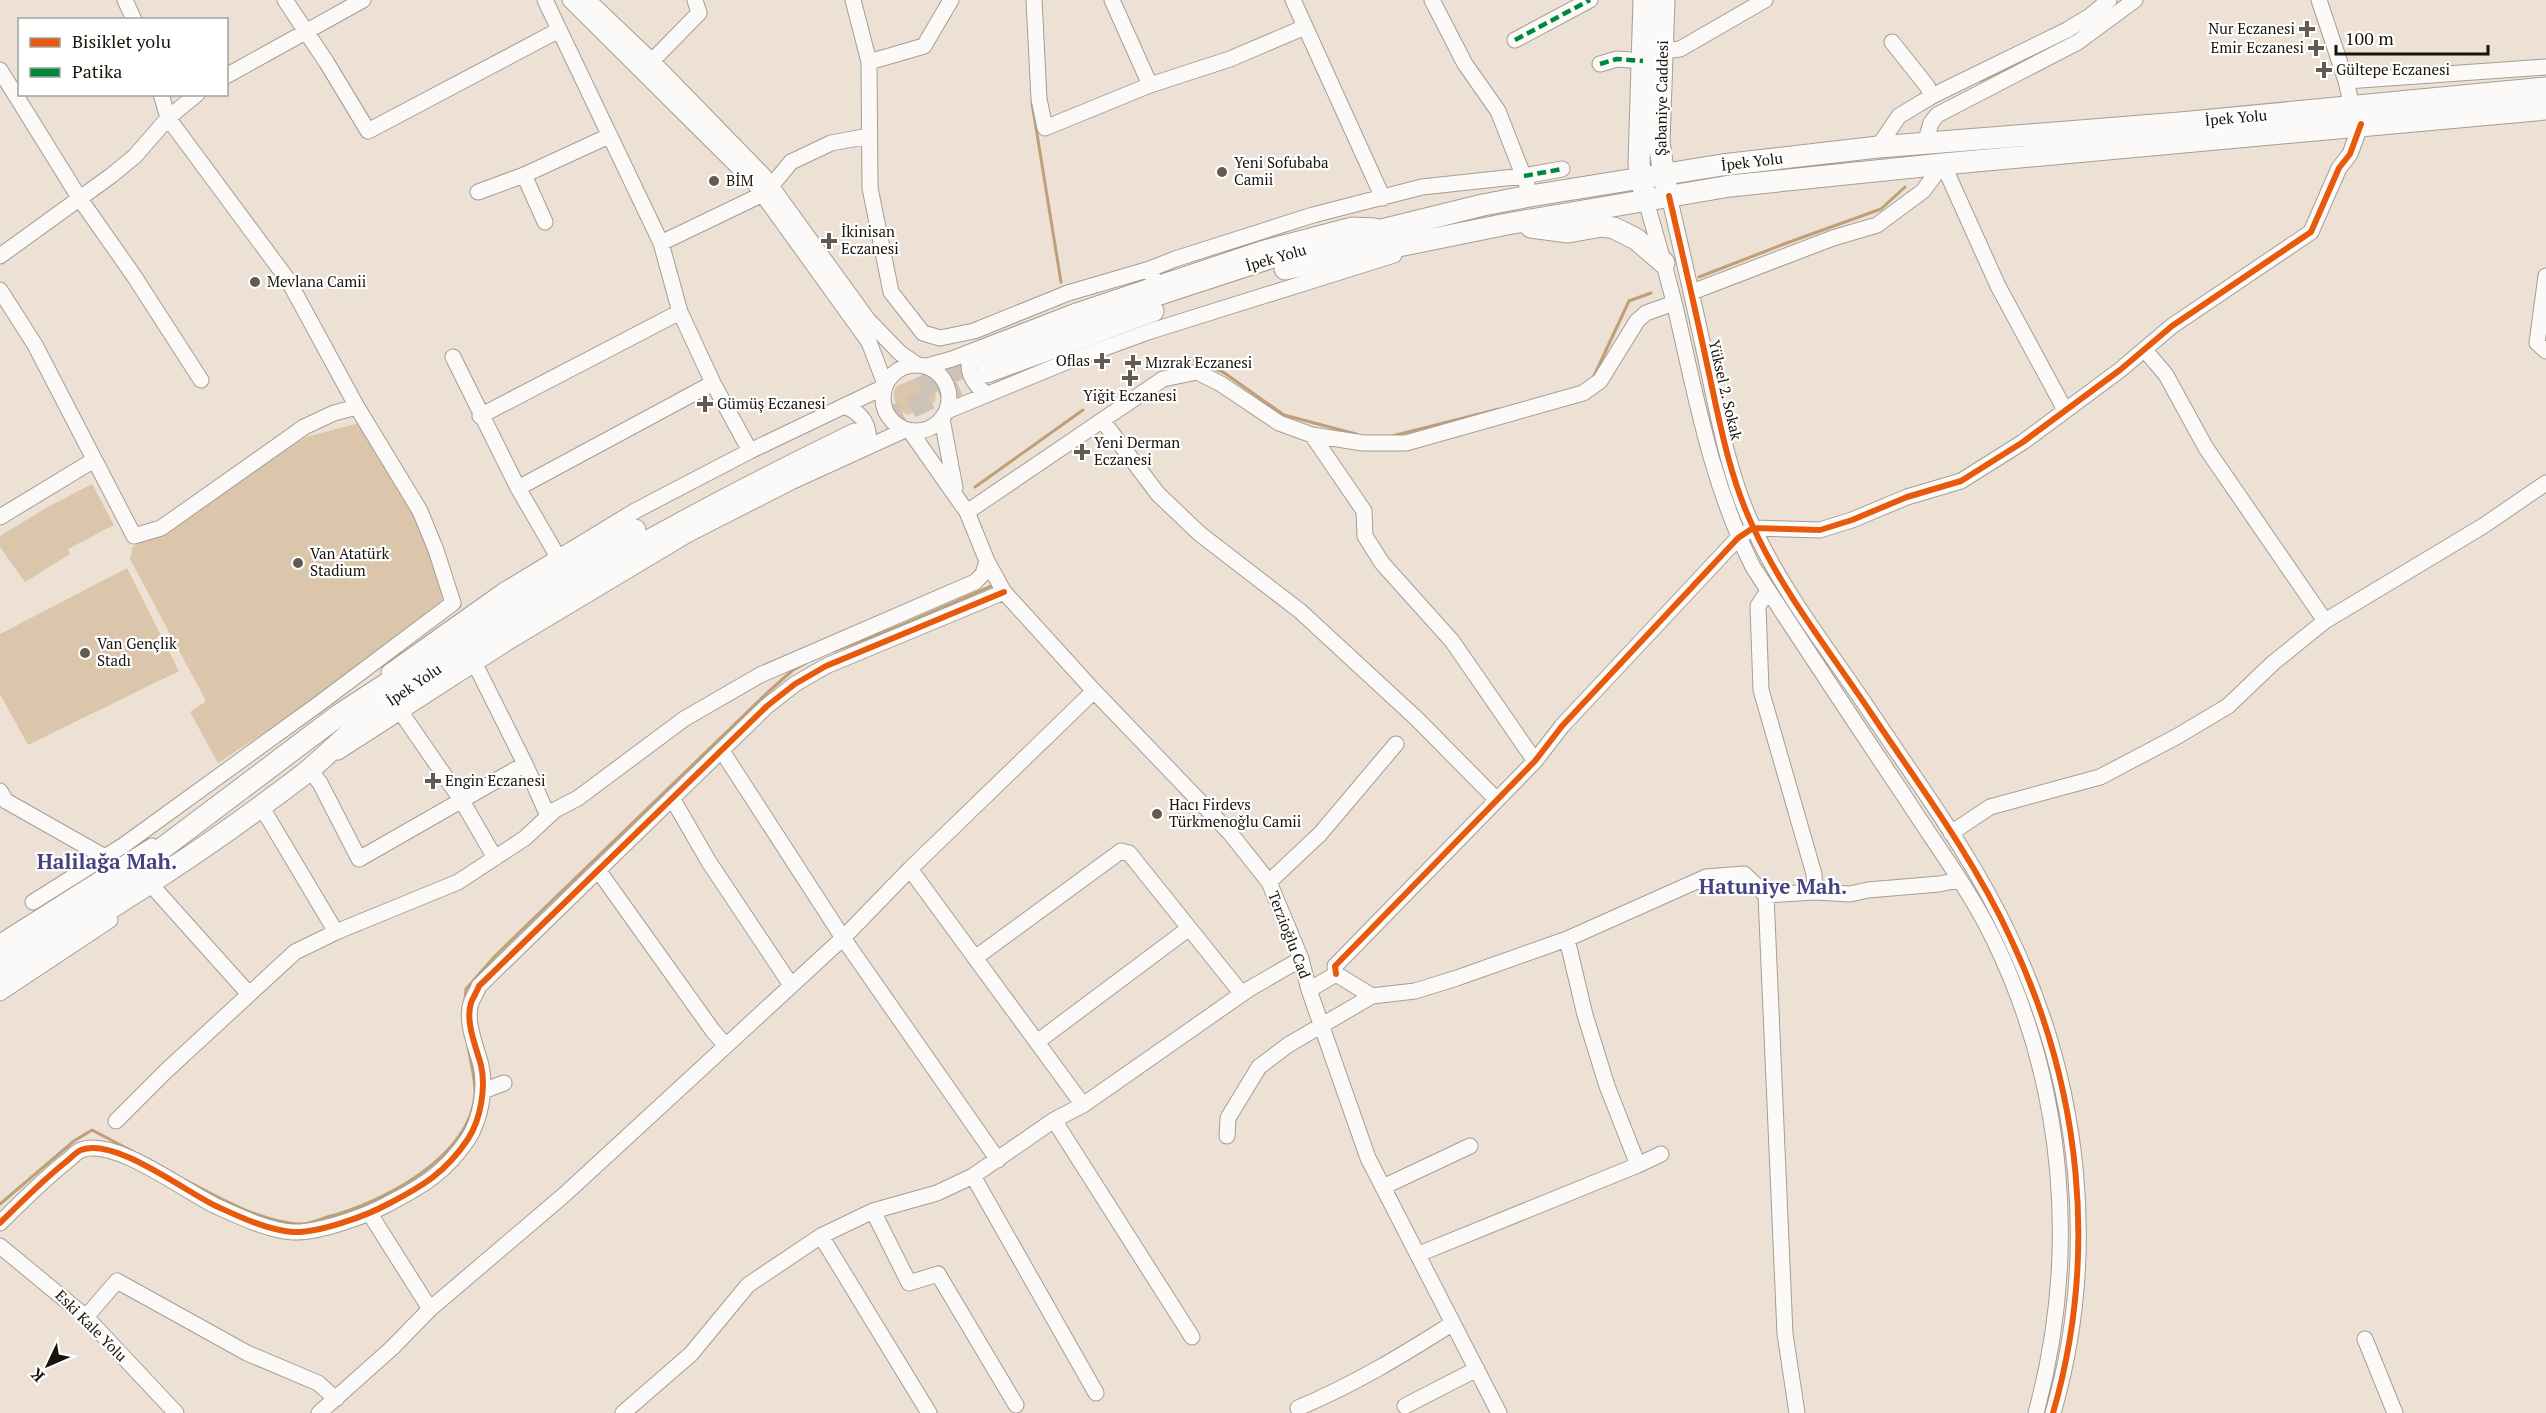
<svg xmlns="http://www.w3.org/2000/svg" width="2546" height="1413" viewBox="0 0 2546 1413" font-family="'PT Serif',serif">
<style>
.green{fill:#dbc6ac}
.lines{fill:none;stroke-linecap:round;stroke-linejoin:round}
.stream{stroke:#bf9f77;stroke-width:3}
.highway-tunnel{stroke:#ccc2b6;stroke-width:21;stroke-dasharray:21 10;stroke-linecap:butt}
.minor-casing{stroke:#a69d94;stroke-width:17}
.highway-casing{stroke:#a69d94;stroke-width:23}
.minor{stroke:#fcfaf9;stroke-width:15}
.highway{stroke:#fcfaf9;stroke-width:21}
.quiet{stroke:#00873e;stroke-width:4.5;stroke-dasharray:9 4.5;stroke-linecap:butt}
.cycleway-casing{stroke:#fff;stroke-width:10}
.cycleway{stroke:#e8590c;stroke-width:6}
.poi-dot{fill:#635b51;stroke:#fff;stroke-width:2}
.labels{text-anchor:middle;stroke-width:4.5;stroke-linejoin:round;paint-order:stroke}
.poi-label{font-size:15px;fill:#19130a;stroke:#fff;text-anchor:start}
.street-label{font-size:15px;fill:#19130a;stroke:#fff}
.district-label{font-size:21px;font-weight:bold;fill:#44427f;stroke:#fff}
</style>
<rect width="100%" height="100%" fill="#ece1d4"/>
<!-- green -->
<path class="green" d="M923,375c13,5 14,15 12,27l-27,13c-9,-4 -16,-15 -14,-24l3,-5z
M359,423l48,65 38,110 -134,104 -93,61 -28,-51 16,-11 -76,-142 3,-12 173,-110z
M92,484l22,41 -46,24 2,5 -45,28 -25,-35v-11l46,-28z
M127,568l52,103 -151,74 -28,-51v-60z"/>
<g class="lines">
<!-- stream -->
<path class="stream" d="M1980,81l57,-26
M1032,103l29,179
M1699,277l85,-33 97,-35 24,-22
M1185,357l38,15 61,43 72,19
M1593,378l36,-77 22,-8
M1392,436l107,-27
M975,487l108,-77
M834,651l68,-26 92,-40
M465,1000l1,-11 29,-33 273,-264 25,-22 13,-7
M185,1180c32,17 78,43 115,44 9,0 19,-4 27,-7 54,-14 142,-58 148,-122 1,-15 -5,-34 -7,-50
M0,1204l74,-63 18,-11 40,21"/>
<!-- highway-tunnel -->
<path class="highway-tunnel" d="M920,388l61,-30
M855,434l132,-62"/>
<!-- minor casing -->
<g class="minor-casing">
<path id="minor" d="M125,0l9,20
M285,0l42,63 41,68 191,-101
M545,0l116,243 19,69 33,71 37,68
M570,0l185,184 114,158 16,42
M588,0l64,61 111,114 105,145 32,33 16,11
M853,0l16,62 1,126 21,104 32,41 17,5 34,-7 94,-38 82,-24 5,14
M1034,0l5,99 6,29 105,-43 80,-26 75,-32
M1112,0l38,85
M1293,0l90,198
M1432,0l33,64 33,47 29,74
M2319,0l27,81 6,26
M1515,40l75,-40
M1892,42l35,44 5,10
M1663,51l17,-2 85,-49
M652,61l47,-48 -4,-13
M869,62l55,-16 27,-46
M1600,64l17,-5 26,2
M0,70l80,129 54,77 67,104
M226,76l137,-76
M2346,81l200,-14
M1925,143l6,-20 6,-8 141,-73 57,-42
M1878,147l21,-31 33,-20 135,-66 23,-14 19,-16
M524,175l21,47
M772,185l19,-23 40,-19 38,-7
M478,192l46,-17 85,-39
M1669,196c13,56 26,112 38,168 12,55 22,113 47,165 30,65 77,124 117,184 48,72 102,144 139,224 71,149 89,317 43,476
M1646,201c10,35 20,69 29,105 21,91 36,177 78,261 50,77 101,154 152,230 30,47 65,93 89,143 71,147 85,315 42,473
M661,243l102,-49
M0,256l112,-81 23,-19 33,-38 29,-24
M1150,269l25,-10 138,-44 109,-28 102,-11 38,-7
M2546,276l-9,67 9,8
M0,290l35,55 99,191 27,-8 143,-101 30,-14 23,-6
M1692,292l141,-54 44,-13 46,-34 20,-27 55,122 67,124
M2145,350l21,25 40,73 119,173
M971,352c-6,19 1,30 15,42
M453,357l65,131 40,69
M883 398a33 33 0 1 1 66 0a33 33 0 1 1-66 0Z
M927,366l25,-7 124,-48 185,-62 91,-24 23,1
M844,406c20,8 25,18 25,39
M947,411l124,-51 80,-29 243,-76
M480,416l200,-104
M942,419l13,69
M1102,420l56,74 42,40 100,77 117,108 80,81
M910,431l57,81 20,49 17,31 90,99 136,142 39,49 32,77 8,31 59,168 131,255
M1312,435l52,76 1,25 17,27 70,78 83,120
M518,488l195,-105
M967,512l196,-133 34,-7 24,12 58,39 33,12 51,8h43l177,-50 17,-12 37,-60 9,-8 28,-10
M0,517l94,-57
M1768,591l-10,15 3,84 53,184 1,18
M475,664l50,100 23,52
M389,672l114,-81 132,-80 115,-60 134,-64
M400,711l62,90 33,57
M722,751l121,187 155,222
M338,752l172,-111 177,-106 104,-53 114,-52
M317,765l-8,4 11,14 39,76 166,-95
M0,791l6,10 106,60
M672,798l37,64 82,123
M261,806l75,126
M1951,833l39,-26 110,-30 76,-40 52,-31 45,-43 52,-42 158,-95 63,-43
M910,869l173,236
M598,870l115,161 13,15
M1269,882l51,-48 76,-90
M154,888l94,105
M1766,895l19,439 12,79
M33,902l91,-57 196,-142 133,-100 -17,-53 -16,-39 -63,-104 -69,-127 -120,-162 -7,-24
M0,942l152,-96
M975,958l146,-107 8,2 113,141
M1336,974l-1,-8 200,-205 27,-35 176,-188 15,-10 67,2 32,-10 55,-23 54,-16 62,-39 97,-72 52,-44 139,-94 28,-64 11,-14 11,-30
M1309,990l27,-16 36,22
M0,993l110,-73
M1037,1042l151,-113
M483,1091l21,-8
M1054,1120l138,217
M116,1121l50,-50 129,-119 41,-20 122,-50 67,-44 30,-28 23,-12 106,-79 76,-44 215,-93 8,-8 4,-13
M1227,1136l1,-18 31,-51 29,-22 84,-49 43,-5 42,-13 110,-39 139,-62 38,-3 22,21 49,-3 35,2 18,-4 71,-6 20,-4
M1638,1165l23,-11
M973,1176l123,217
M1383,1187l87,-41
M873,1211l36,72 29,-9 78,131
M370,1214l60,95
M0,1223c22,-22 43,-43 67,-62 4,-3 9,-9 14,-11 34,-13 103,41 135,56 24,11 51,24 77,26 26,1 73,-16 95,-28 35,-18 58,-32 80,-65 13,-20 18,-52 13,-74 -5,-18 -16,-44 -10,-62 2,-6 6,-11 8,-17l288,-280 28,-22 31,-18 178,-74
M821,1236l108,177
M0,1246l86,71 90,96
M1419,1254l219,-89 -31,-79 -22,-71 -18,-76
M86,1317l31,-36 130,72 71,30 18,16
M2365,1339l30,74
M1405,1406l72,-37
M1298,1408c55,-23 105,-53 155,-85
M319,1413l73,-65 38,-39 134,-114 279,-257 67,-69 184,-178
M623,1413l68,-59 57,-69 73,-49 52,-25 64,-18 36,-17 81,-56 29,-15 166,-116 52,-30"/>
</g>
<!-- highway casing -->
<g class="highway-casing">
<path id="highway" d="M1664,0l-5,143 7,44
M1644,191l-5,-27 5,-164
M1531,227l37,5 34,-6 12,2 22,11 28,24
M1285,269l222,-45 223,-38 213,-22 603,-55
M981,358l142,-52 153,-50 207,-51 47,-9 192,-31 156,-18 302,-24 366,-35
M987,372l166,-61
M0,958l127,-83 212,-160 190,-124 106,-61
M0,978c87,-56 177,-109 260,-171 16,-12 33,-24 49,-37 27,-23 51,-49 81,-69 147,-103 304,-189 465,-267"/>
</g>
<!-- minor -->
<use href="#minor" class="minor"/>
<!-- highway -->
<use href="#highway" class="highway"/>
<!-- quiet -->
<path class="quiet" d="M1515,40l75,-40
M1600,64l17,-5 26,2
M1524,176l38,-7"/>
<!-- cycleway casing -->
<g class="cycleway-casing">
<path id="cycleway" d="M1669,196c13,56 26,112 38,168 12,55 22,113 47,165 30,65 77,124 117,184 48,72 102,144 139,224 71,149 89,317 43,476
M1336,974l-1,-8 200,-205 27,-35 176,-188 15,-10 67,2 32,-10 55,-23 54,-16 62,-39 97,-72 52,-44 139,-94 28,-64 11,-14 11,-30
M0,1223c22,-22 43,-43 67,-62 4,-3 9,-9 14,-11 34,-13 103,41 135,56 24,11 51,24 77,26 26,1 73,-16 95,-28 35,-18 58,-32 80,-65 13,-20 18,-52 13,-74 -5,-18 -16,-44 -10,-62 2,-6 6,-11 8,-17l288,-280 28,-22 31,-18 178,-74"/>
</g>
<!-- cycleway -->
<use href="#cycleway" class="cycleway"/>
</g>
<!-- markers -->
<g class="poi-dot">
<path d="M2304 20h6v6h6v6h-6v6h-6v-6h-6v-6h6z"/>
<path d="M2313 39h6v6h6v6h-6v6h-6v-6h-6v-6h6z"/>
<path d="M2321 61h6v6h6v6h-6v6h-6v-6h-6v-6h6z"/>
<circle cx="1222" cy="172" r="6"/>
<circle cx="714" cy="181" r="6"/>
<path d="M826 232h6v6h6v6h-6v6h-6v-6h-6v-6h6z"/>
<circle cx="255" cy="282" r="6"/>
<path d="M1099 352h6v6h6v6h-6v6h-6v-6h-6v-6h6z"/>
<path d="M1130 354h6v6h6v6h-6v6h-6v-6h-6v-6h6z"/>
<path d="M1127 369h6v6h6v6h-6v6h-6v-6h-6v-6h6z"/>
<path d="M702 395h6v6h6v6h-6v6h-6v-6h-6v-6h6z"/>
<path d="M1079 443h6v6h6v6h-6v6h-6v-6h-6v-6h6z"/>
<circle cx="298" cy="563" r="6"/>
<circle cx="85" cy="653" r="6"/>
<path d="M430 772h6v6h6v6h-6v6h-6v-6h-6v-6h6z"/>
<circle cx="1157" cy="814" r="6"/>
</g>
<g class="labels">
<!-- poi labels -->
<g class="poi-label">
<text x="2295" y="34" text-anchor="end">Nur Eczanesi</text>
<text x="2304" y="53" text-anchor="end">Emir Eczanesi</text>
<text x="2336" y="75">Gültepe Eczanesi</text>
<text x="1234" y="168">Yeni Sofubaba<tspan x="1234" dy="17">Camii</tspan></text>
<text x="726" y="186">BİM</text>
<text x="841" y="237">İkinisan<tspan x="841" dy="17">Eczanesi</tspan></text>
<text x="267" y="287">Mevlana Camii</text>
<text x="1090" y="366" text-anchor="end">Oflas</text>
<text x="1145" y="368">Mızrak Eczanesi</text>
<text x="1130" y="401" text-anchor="middle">Yiğit Eczanesi</text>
<text x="717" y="409">Gümüş Eczanesi</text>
<text x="1094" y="448">Yeni Derman<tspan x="1094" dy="17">Eczanesi</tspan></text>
<text x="310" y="559">Van Atatürk<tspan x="310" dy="17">Stadium</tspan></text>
<text x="97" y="649">Van Gençlik<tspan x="97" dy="17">Stadı</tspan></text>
<text x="445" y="786">Engin Eczanesi</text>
<text x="1169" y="810">Hacı Firdevs<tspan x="1169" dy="17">Türkmenoğlu Camii</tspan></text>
</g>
<!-- street labels -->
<g class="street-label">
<text transform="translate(1662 98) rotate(-89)" y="5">Şabaniye Caddesi</text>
<text transform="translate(2236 118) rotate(-5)" y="5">İpek Yolu</text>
<text transform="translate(1752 162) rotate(-7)" y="5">İpek Yolu</text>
<text transform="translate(1276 258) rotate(-16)" y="5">İpek Yolu</text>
<text transform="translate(1725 390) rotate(77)" y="5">Yüksel 2. Sokak</text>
<text transform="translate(414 685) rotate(-34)" y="5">İpek Yolu</text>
<text transform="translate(1289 935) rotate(69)" y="5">Terzioğlu Cad</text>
<text transform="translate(91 1326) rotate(45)" y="5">Eski Kale Yolu</text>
</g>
<!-- district labels -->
<g class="district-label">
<text x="107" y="869">Halilağa Mah.</text>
<text x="1773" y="894">Hatuniye Mah.</text>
</g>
</g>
<!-- legend -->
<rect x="18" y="18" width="210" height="78" fill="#ffffff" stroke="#a3a19d" stroke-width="1.5"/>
<rect x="30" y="38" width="30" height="9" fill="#e8590c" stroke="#a3a19d" stroke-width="1.5"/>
<text x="72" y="48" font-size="18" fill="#19130a">Bisiklet yolu</text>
<rect x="30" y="68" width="30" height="9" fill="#00873e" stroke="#a3a19d" stroke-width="1.5"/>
<text x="72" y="78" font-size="18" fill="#19130a">Patika</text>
<!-- north arrow -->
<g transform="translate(48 1365) rotate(226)" stroke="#ffffff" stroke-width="4.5" paint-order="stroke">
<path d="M0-4.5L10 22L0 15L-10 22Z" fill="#19130a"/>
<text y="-9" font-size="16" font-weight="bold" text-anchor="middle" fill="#19130a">K</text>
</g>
<!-- scale -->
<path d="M2336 45v9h152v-9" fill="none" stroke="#19130a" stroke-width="3"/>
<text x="2345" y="45" font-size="18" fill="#19130a" stroke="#ffffff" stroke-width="4.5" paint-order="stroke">100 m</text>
</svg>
